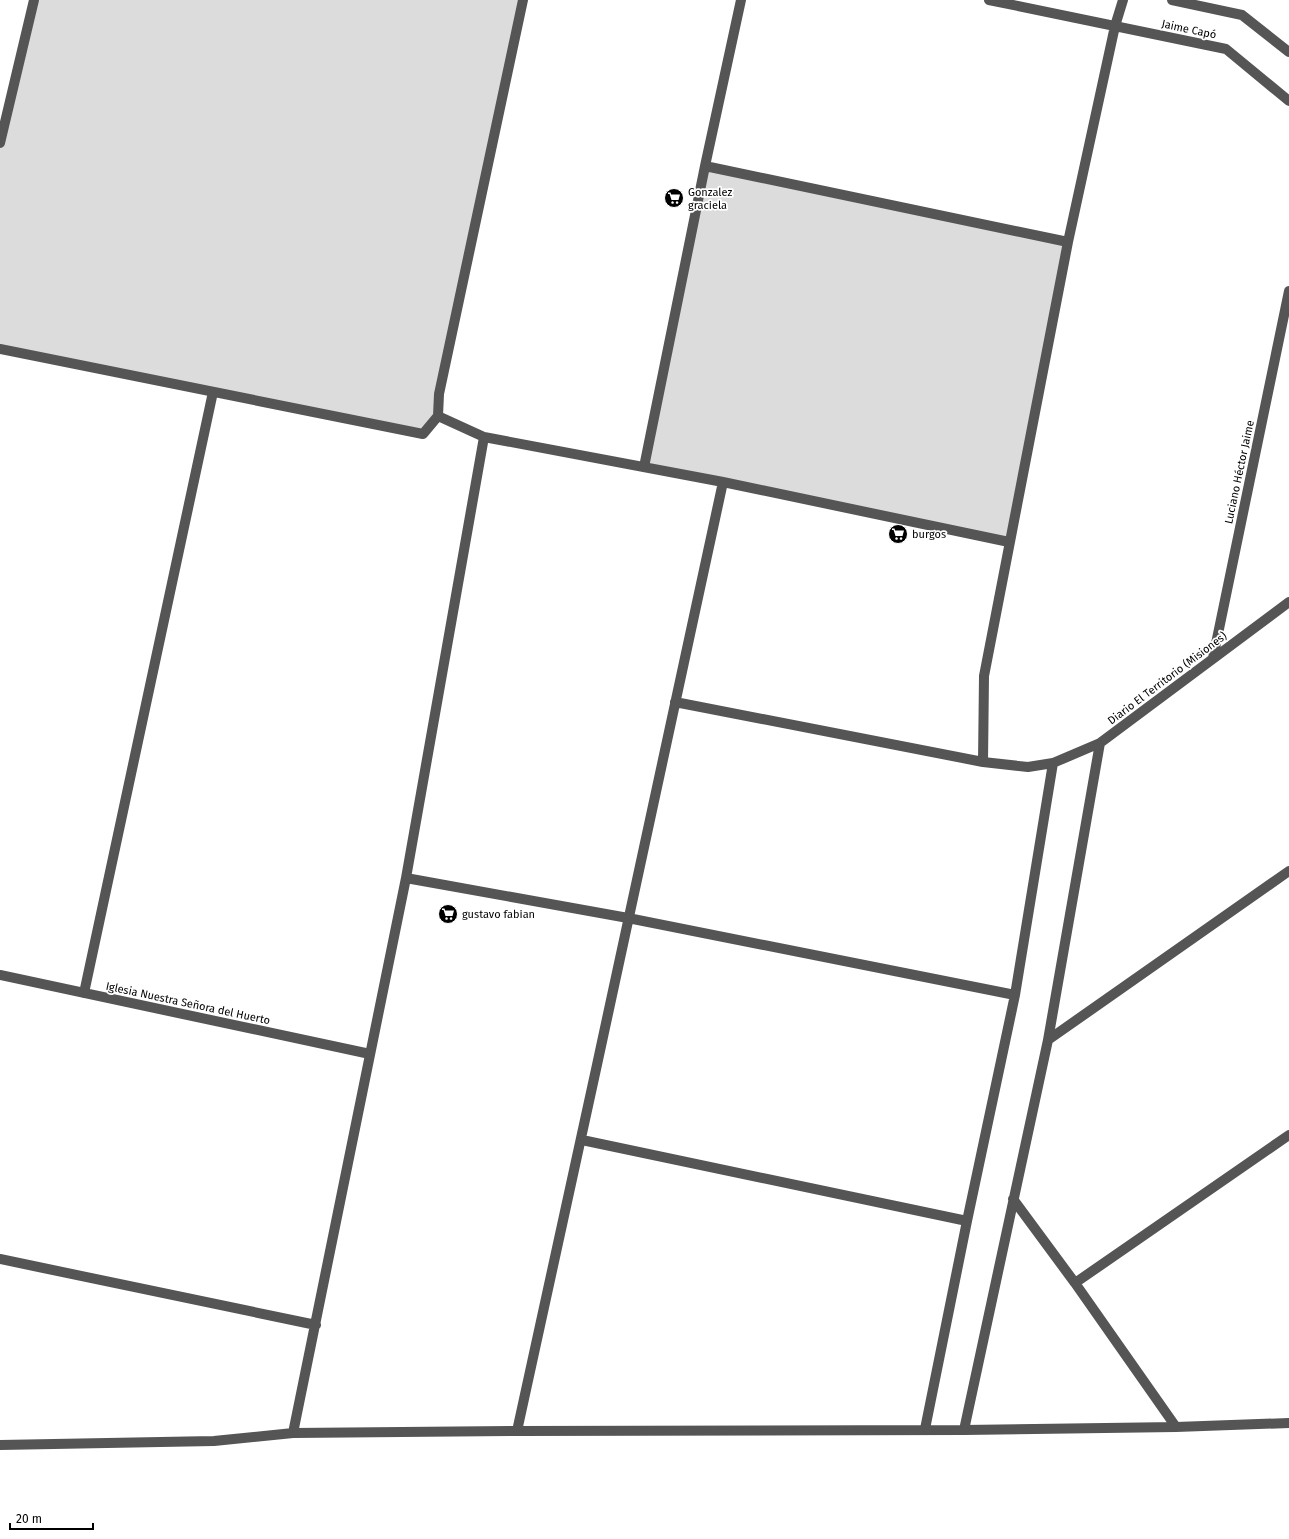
<svg xmlns="http://www.w3.org/2000/svg" width="1289" height="1539" viewBox="0 0 1289 1539" font-family="'Fira Sans',sans-serif">
<style>
.grass{fill:#dcdcdc}
.lines{fill:none;stroke-linecap:round;stroke-linejoin:round}
.minor{stroke:#555;stroke-width:10}
.labels{text-anchor:middle;stroke-width:3.5;stroke-linejoin:round;paint-order:stroke}
.street-label{font-size:11px;fill:#000;stroke:#fff}
.poi-label{font-size:11px;fill:#000;stroke:#fff;text-anchor:start}
</style>
<rect width="100%" height="100%" fill="#fff"/>
<!-- grass -->
<path class="grass" d="M37,0h484l-83,416 -15,17 -423,-85v-199z
M705,166l363,76 -59,297 -364,-73z"/>
<g class="lines">
<!-- minor -->
<path class="minor" d="M989,0l237,49 63,52
M1172,0l70,15 47,37
M0,143l34,-143
M705,166l363,76
M0,349l423,85 15,-18 1,-22 84,-394
M438,416l46,21 239,45 286,60
M644,467l61,-301 36,-166
M1213,658l76,-367
M675,702l308,60 45,5 25,-4 47,-20 189,-141
M983,762l1,-86 84,-434 47,-216 8,-26
M406,878l222,40 387,77
M0,975l370,79
M84,993l129,-601
M1048,1040l241,-169
M582,1140l385,81
M1013,1199l62,84 101,144
M0,1259l316,66
M1075,1283l214,-148
M925,1429l42,-208 48,-226 38,-232
M964,1430l84,-390 52,-297
M517,1431c70,-316 137,-633 206,-949
M293,1433l113,-555 78,-441
M0,1445l214,-4 79,-8 224,-2 447,-1 212,-3 113,-4"/>
</g>
<!-- icons -->
<defs>
<g id="supermarket-disc" transform="scale(1)"><circle r="9.5" fill="#000" stroke="#fff"/><path d="M-6-5.5h2.5l.6 2H6L4.5 2H-2.5L-4.4-4H-6ZM-1.5 3.2a1.3 1.3 0 1 0 .1 0ZM3 3.2a1.3 1.3 0 1 0 .1 0Z" fill="#fff"/></g>
</defs>
<g fill-rule="evenodd">
<use href="#supermarket-disc" x="674" y="198"/>
<use href="#supermarket-disc" x="898" y="534"/>
<use href="#supermarket-disc" x="448" y="914"/>
</g>
<g class="labels">
<!-- street labels -->
<g class="street-label">
<text transform="translate(1189 29) rotate(12)" y="4">Jaime Capó</text>
<text transform="translate(1239 472) rotate(-78)" y="4">Luciano Héctor Jaime</text>
<text transform="translate(1167 678) rotate(-37)" y="4">Diario El Territorio (Misiones)</text>
<text transform="translate(188 1003) rotate(12)" y="4">Iglesia Nuestra Señora del Huerto</text>
</g>
<!-- poi labels -->
<g class="poi-label">
<text x="688" y="196">Gonzalez<tspan x="688" dy="13">graciela</tspan></text>
<text x="912" y="538">burgos</text>
<text x="462" y="918">gustavo fabian</text>
</g>
</g>
<!-- scale -->
<path d="M10 1523v6h83v-6" fill="none" stroke="#000000" stroke-width="2"/>
<text x="16" y="1523" font-size="12" fill="#000000" stroke="#ffffff" stroke-width="3" paint-order="stroke">20 m</text>
</svg>
